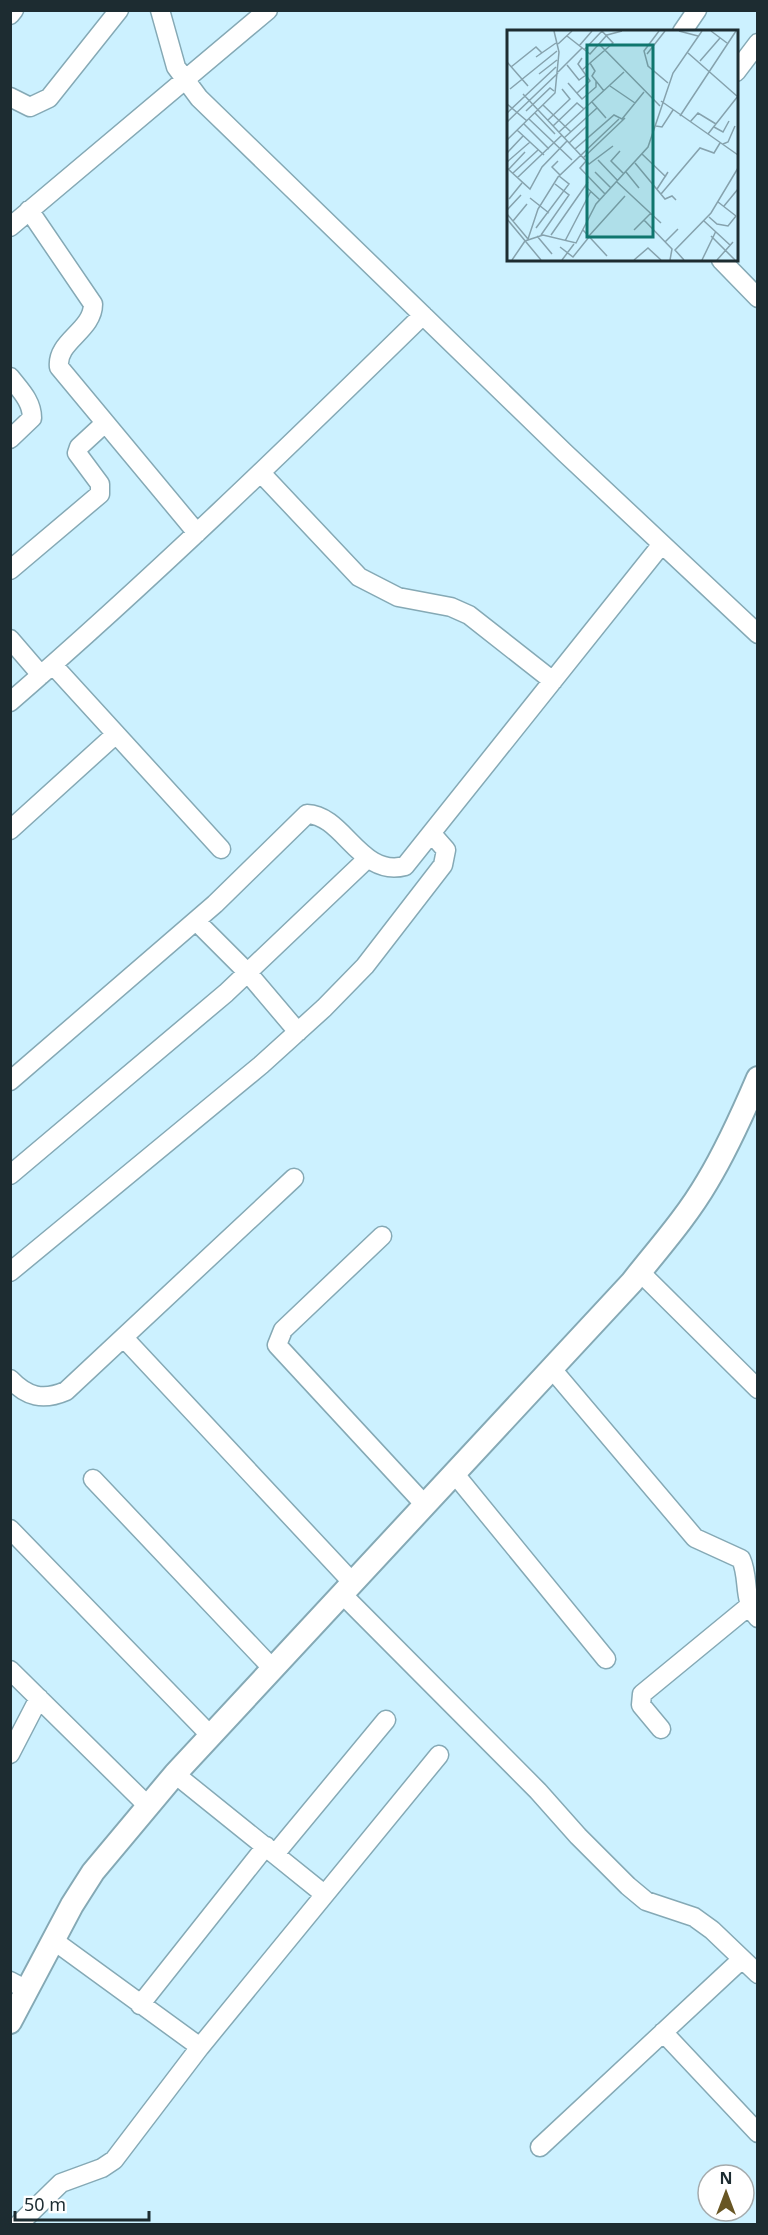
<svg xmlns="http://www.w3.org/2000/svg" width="768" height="2235" viewBox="0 0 768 2235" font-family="'Noto Sans',sans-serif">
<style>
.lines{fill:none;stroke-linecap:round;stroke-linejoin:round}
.minor-casing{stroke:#85a9b5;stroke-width:21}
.tertiary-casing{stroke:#85a9b5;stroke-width:26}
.minor{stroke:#fff;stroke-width:18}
.tertiary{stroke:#fff;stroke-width:22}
.inset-road{fill:none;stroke:#86a2ad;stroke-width:1.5}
.view{fill:#0f766e;fill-opacity:0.15;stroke:#0f766e;stroke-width:3}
.inset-edge{fill:none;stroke:#1d2c31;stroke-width:3}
</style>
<rect width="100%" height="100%" fill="#ccf1ff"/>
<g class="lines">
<!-- minor casing -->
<g class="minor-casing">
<path id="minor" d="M160,10l16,57 23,31 366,355 193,181
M10,15l4,-5
M682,32l15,-22
M736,72l22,-29
M10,97l20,10 19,-9 70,-88
M29,210l64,94c0,27 -37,37 -34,63l138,166
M10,227l258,-217
M721,260l37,38
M10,377c10,13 22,24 22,41l-22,21
M261,473l98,104 39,20 53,10 18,8 84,66
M10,570l90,-76v-10l-23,-31 2,-6 26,-24
M10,639l31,36
M53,665l168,184
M10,702c143,-124 278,-255 413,-387
M10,830l106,-96
M196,921l52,52 50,59
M10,1081l205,-177 92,-90c37,1 53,64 98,52l257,-322
M10,1175l216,-182 142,-135
M382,1236l-99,94 -6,15 148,160
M10,1272l251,-207 63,-57 41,-42 78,-101 3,-15 -14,-16
M640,1272l118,117
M124,1338l229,245
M552,1369l143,169 46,21c9,20 1,41 17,59
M10,1379c17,18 33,22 56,12l228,-213
M454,1473l152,186
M93,1479l180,190
M10,1529l201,207
M342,1594l196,197 40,45 50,50 18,15 48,16 18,13 46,44
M10,1670l137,135
M661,1729l-20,-24 1,-11 107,-88
M10,1754l29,-56
M175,1774l149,120
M275,1854l111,-134
M53,1940l147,107
M10,1981l17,9
M140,2005l126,-159
M663,2032l95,101
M540,2147l202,-188
M19,2224l42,-41 41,-15 12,-8 86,-113 239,-292"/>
</g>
<!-- tertiary casing -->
<g class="tertiary-casing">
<path id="tertiary" d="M10,2022l62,-117 21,-33 82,-98 457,-492c26,-33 54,-64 75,-100 20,-33 36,-69 51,-104"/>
</g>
<!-- minor -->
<use href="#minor" class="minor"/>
<!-- tertiary -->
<use href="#tertiary" class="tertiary"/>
</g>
<!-- overview -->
<g transform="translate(507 30)">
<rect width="231" height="231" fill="#ccf1ff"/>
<path class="inset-road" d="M152,1l-15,20 4,15 20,17M172,1l19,5M204,1l16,12M60,6l23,18 17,-19 15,-4M51,14l14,-13M92,14l61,62M72,16l13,-15M77,20l18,-19M181,23l50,44M140,24l18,-23M29,27l20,-14M193,31l20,-23M0,32l21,24M83,33l5,8 -3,5 12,15M60,35l12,15 7,-5M4,37l25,-20 6,6M75,40l31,-27 -11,-12M51,42l24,-24M32,44l18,-14M61,53l14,16 14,-12v-6M103,56l25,17M3,59l47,-38M70,63l13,-12 -12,-17 4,-6M16,64l66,70 24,-18M154,71l77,54M85,72l14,16M0,74l20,17M36,75l28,27M19,81l24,-23 4,3M0,83l49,-46M28,83l20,21M173,86l56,-85M22,89l43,41M41,90l22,-21 -8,-10M0,92l51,-49M183,92l8,-9 18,11M17,94l25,25M46,96l24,-23 7,6M149,96l6,1 11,-17M207,97l9,5 6,-11M10,100l27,25M52,102l65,-60M201,104l30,-38M57,108l33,-30M0,110l48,-47 4,-41 -5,-21M62,113l18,-17M216,114l5,-2 7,-16M68,119l39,-34 8,4 22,-27M113,121l-9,10 13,13M0,123l16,-17M135,124l24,23M76,128l42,-40M91,130l20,21M51,131l-6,6 8,8M79,131l-6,7 25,26M0,132l23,-20M128,133l30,36 7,-3 4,4M0,138l23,21 12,-22 25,-26M2,139l16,-17M88,142l16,16M119,142l13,16M6,143l25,-23M10,148l45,-43M110,152l44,41M78,156l15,14M150,159l11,-17M154,164l39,-46 14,5 6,-10M23,168l19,15M2,169l13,-16M211,172l18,14M217,176l14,-17M0,180l14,-15M0,184l21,25M202,187l8,7 11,2 8,-10M0,189l34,41M137,190l28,29 -2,11M6,191l14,-17M197,191l26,24M29,198l33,-44 -10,-8M76,200l24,26M127,200l17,-17M34,205l28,-40 -14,-11M44,205l37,-53M30,206l15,18M204,206l24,24M81,207l37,-41M21,209l10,-30 20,-32 61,-58M58,211l26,-50M158,212l13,-13M53,217l13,10 16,-20M5,230l13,-19 18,-6 33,8 20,-39 52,-57 25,-74 29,-42M55,230l12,-16M127,230l14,-12 13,12M177,230l-9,-10 36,-37 27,-45M195,230l14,-29M210,230l16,-18"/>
<path class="view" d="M80,15h66v192h-66z"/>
<rect width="231" height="231" class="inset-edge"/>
</g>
<!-- border -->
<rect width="768" height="2235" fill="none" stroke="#1d2c31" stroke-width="24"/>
<!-- north arrow -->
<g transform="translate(726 2193)"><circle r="28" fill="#ffffff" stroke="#a5abad" stroke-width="1.5"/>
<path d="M0-4.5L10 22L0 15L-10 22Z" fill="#685624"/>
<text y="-9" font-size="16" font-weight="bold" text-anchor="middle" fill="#1d2c31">N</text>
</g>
<!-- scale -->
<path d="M15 2211v9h134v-9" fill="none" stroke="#1d2c31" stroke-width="3"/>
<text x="24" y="2211" font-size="18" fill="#1d2c31" stroke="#ffffff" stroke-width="4.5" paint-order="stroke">50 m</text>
</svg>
